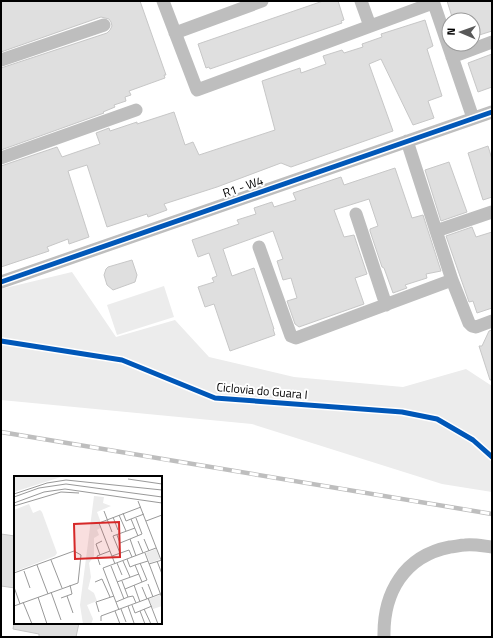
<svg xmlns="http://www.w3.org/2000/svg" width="493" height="638" viewBox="0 0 493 638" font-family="'Titillium Web',sans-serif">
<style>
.green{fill:#ececec}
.building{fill:#dfdfdf;stroke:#c7c7c7}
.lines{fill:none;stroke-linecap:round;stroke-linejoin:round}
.street{stroke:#bebebe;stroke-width:13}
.rail-casing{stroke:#bebebe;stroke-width:4.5}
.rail{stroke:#fff;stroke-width:3;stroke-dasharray:9;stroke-linecap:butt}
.cycleway-casing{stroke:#fff;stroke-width:8}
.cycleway{stroke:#0057b8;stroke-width:5}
.labels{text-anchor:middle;stroke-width:4;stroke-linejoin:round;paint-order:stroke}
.street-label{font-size:12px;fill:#000;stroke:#fff}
.inset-road{fill:none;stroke:#999;stroke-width:1}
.view{fill:#d62828;fill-opacity:0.15;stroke:#d62828;stroke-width:2}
.inset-edge{fill:none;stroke:#000;stroke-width:2}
</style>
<rect width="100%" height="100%" fill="#fff"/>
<!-- green -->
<path class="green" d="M72,272l44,65 59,-17 34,37 85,20 109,10 63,-18 26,17v106l-50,-8 -190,-60 -251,-24v-111z
M164,286l10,31 -57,18 -10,-30z"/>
<!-- building -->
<path class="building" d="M1,1h139l26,74h-2l1,3 -36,13 2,4 -6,2 1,4 -12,4 1,2 -12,5 1,1 -103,37v-82l106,-35 3,-3 2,-4 -1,-4 -2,-3 -8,-2 -100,35z
M323,1h15l6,19 -3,1 1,2 -132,46 -1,-2 -3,1 -8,-24z
M447,1h45v30l-19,6v-17h-20z
M425,20l8,26 -6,3 15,47 -14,5 6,17 -21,7 -32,-66 -12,5 24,67 -102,36 -10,-4 -64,24 -53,17 3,6 -19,7 -1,-3 -40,13 -20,-62 -19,6 21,66 -20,7 -1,-5 -21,8 2,4 -48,16v-101l56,-19 5,10 38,-13 -4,-11 13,-5 1,3 27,-9v2l37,-12 11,33 8,-3 6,13 76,-25 -13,-49 38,-13 1,5 25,-9 -3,-8 19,-6 2,3 19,-6 -1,-3 20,-7 -1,-3z
M492,54v33l-14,5 -10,-29z
M488,146l4,13v38l-9,3 -15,-47z
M449,162l18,50 -26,9 -16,-51z
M395,168l17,50 11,-3 18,56 -15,3 1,4 -22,7 2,3 -14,5 -9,-25 -2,-1 -12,-36v-2l8,-3 -9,-27 -35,11 10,27 10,-2 13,39 -12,4 9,26 -65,23 -4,-3 -8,-23 10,-3 -6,-20 -8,2 -6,-19 6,-2 -10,-28 -50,18 9,27 22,-8 20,61h-1l2,6 -45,16 -16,-47 -9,3 -7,-20 16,-5 -2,-4 5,-2 -8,-23 -11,4 -6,-17 47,-16 -2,-4 19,-6 -2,-6 18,-6 2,5 22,-7 -3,-7 48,-16 3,8z
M472,227l4,10 16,-5v76l-15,5 -4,-12 -4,1 -23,-66z
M132,260l5,15 -2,7 -22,8 -6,-5 -3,-10 2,-6 2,-2z
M492,330v50h-2l-11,-34h3l7,-15z
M1,534l14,2v52l-14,-2z
M14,623h65l-3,14h-37v-3l-26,-5z"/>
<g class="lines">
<!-- street -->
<path class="street" d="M163,1l34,89 236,-87
M361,1l9,25
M433,1l40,117
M175,33l87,-32
M452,57l40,-15
M1,60l103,-35
M407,141l45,139 17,43 3,3 4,1 16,-6
M1,158l135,-48
M356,214l30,91
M436,231l56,-19
M259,247l32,89 5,2 156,-58
M1,282l491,-170
M384,637c-1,-44 20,-81 66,-90 4,0 10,-2 15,-2 9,-1 18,1 27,2"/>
<!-- rail casing -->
<g class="rail-casing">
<path id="rail" d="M1,432l491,82"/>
</g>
<!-- rail -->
<use href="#rail" class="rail"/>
<!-- cycleway casing -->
<g class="cycleway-casing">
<path id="cycleway" d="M1,282l491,-170
M1,341l121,19 93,38 187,14 35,7 36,21 19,17"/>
</g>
<!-- cycleway -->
<use href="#cycleway" class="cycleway"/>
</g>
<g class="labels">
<!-- street labels -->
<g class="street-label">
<text transform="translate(243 187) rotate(-19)" y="4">R1 - W4</text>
<text transform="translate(262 391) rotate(5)" y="4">Ciclovia do Guara I</text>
</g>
</g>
<!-- overview -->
<g transform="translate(14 476)">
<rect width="148" height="148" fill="#fff"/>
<path d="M0,0h50l-50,16zM80,20l10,1 -1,6 8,3 -14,6 3,8v8l-3,2 2,5 -5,3v18l-5,7 2,14 -3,12 6,4 3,8 -10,4 6,14 -2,5h-8l-3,-19zM15,28l4,9 7,-3 2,2 15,41 -2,3 -41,16v-62zM142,73l4,10 -10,4 -4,-10zM146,119l2,11 -9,3 -4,-10z" fill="#ececec"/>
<path class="inset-road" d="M114,3l34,5M0,18l33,-11 19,-3 96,10M0,21l25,-9 27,-4 96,13M124,25l23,59M0,27l30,-11 21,-3 97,14M0,30l47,-14 18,1M90,35l8,21M109,37l3,8 5,-2M105,39l7,16M99,41l5,13M122,42l6,16 -12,5 6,17M132,45l16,-6M103,59l3,8 10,-4M124,60l-7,-17 13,-5M130,63l5,12M124,65l5,12M106,77l-7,-17 22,-8M131,77l17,45M86,79l-4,-11 6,-3M98,80l17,-6 3,7M113,83l3,8 5,-2M37,84l11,28M109,85l7,16M143,85l5,13M103,87l5,12M126,87l7,17 -5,2M101,88l-16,-41 42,-16M135,88l13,-4M23,89l11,29M86,89l-3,-9 13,-5M97,90l13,33M10,95l6,17M0,97l60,-22 7,4 -3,28 -64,23M81,106l7,-3 8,18M103,106l22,-8M134,108l5,13M120,109l6,17M0,111l6,17M128,111l5,12M111,113l17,-7 -7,-17 13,-4M37,116l10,28M53,120l6,17M24,121l9,27M114,121l5,-1 3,7M47,122l11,-4 -2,-9M134,122l10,26M9,126l9,22M102,126l12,-5 -6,-16M118,129l3,8 17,-7M114,130l6,17M107,133l5,13M130,133l7,15M105,134l-16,-42 53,-20M101,135l5,13M126,135l5,13M85,136l-3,-10 18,-6M87,145v-5l59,-22"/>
<path class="view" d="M105,46l1,35 -45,2 -1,-35z"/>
<rect width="148" height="148" class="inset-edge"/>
</g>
<!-- border -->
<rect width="493" height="638" fill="none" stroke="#000000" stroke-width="4"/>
<!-- north arrow -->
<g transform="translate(461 32) rotate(272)"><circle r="19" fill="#ffffff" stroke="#999999"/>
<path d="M0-3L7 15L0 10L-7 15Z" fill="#595959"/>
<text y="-6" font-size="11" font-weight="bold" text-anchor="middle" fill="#000000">N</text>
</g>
</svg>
